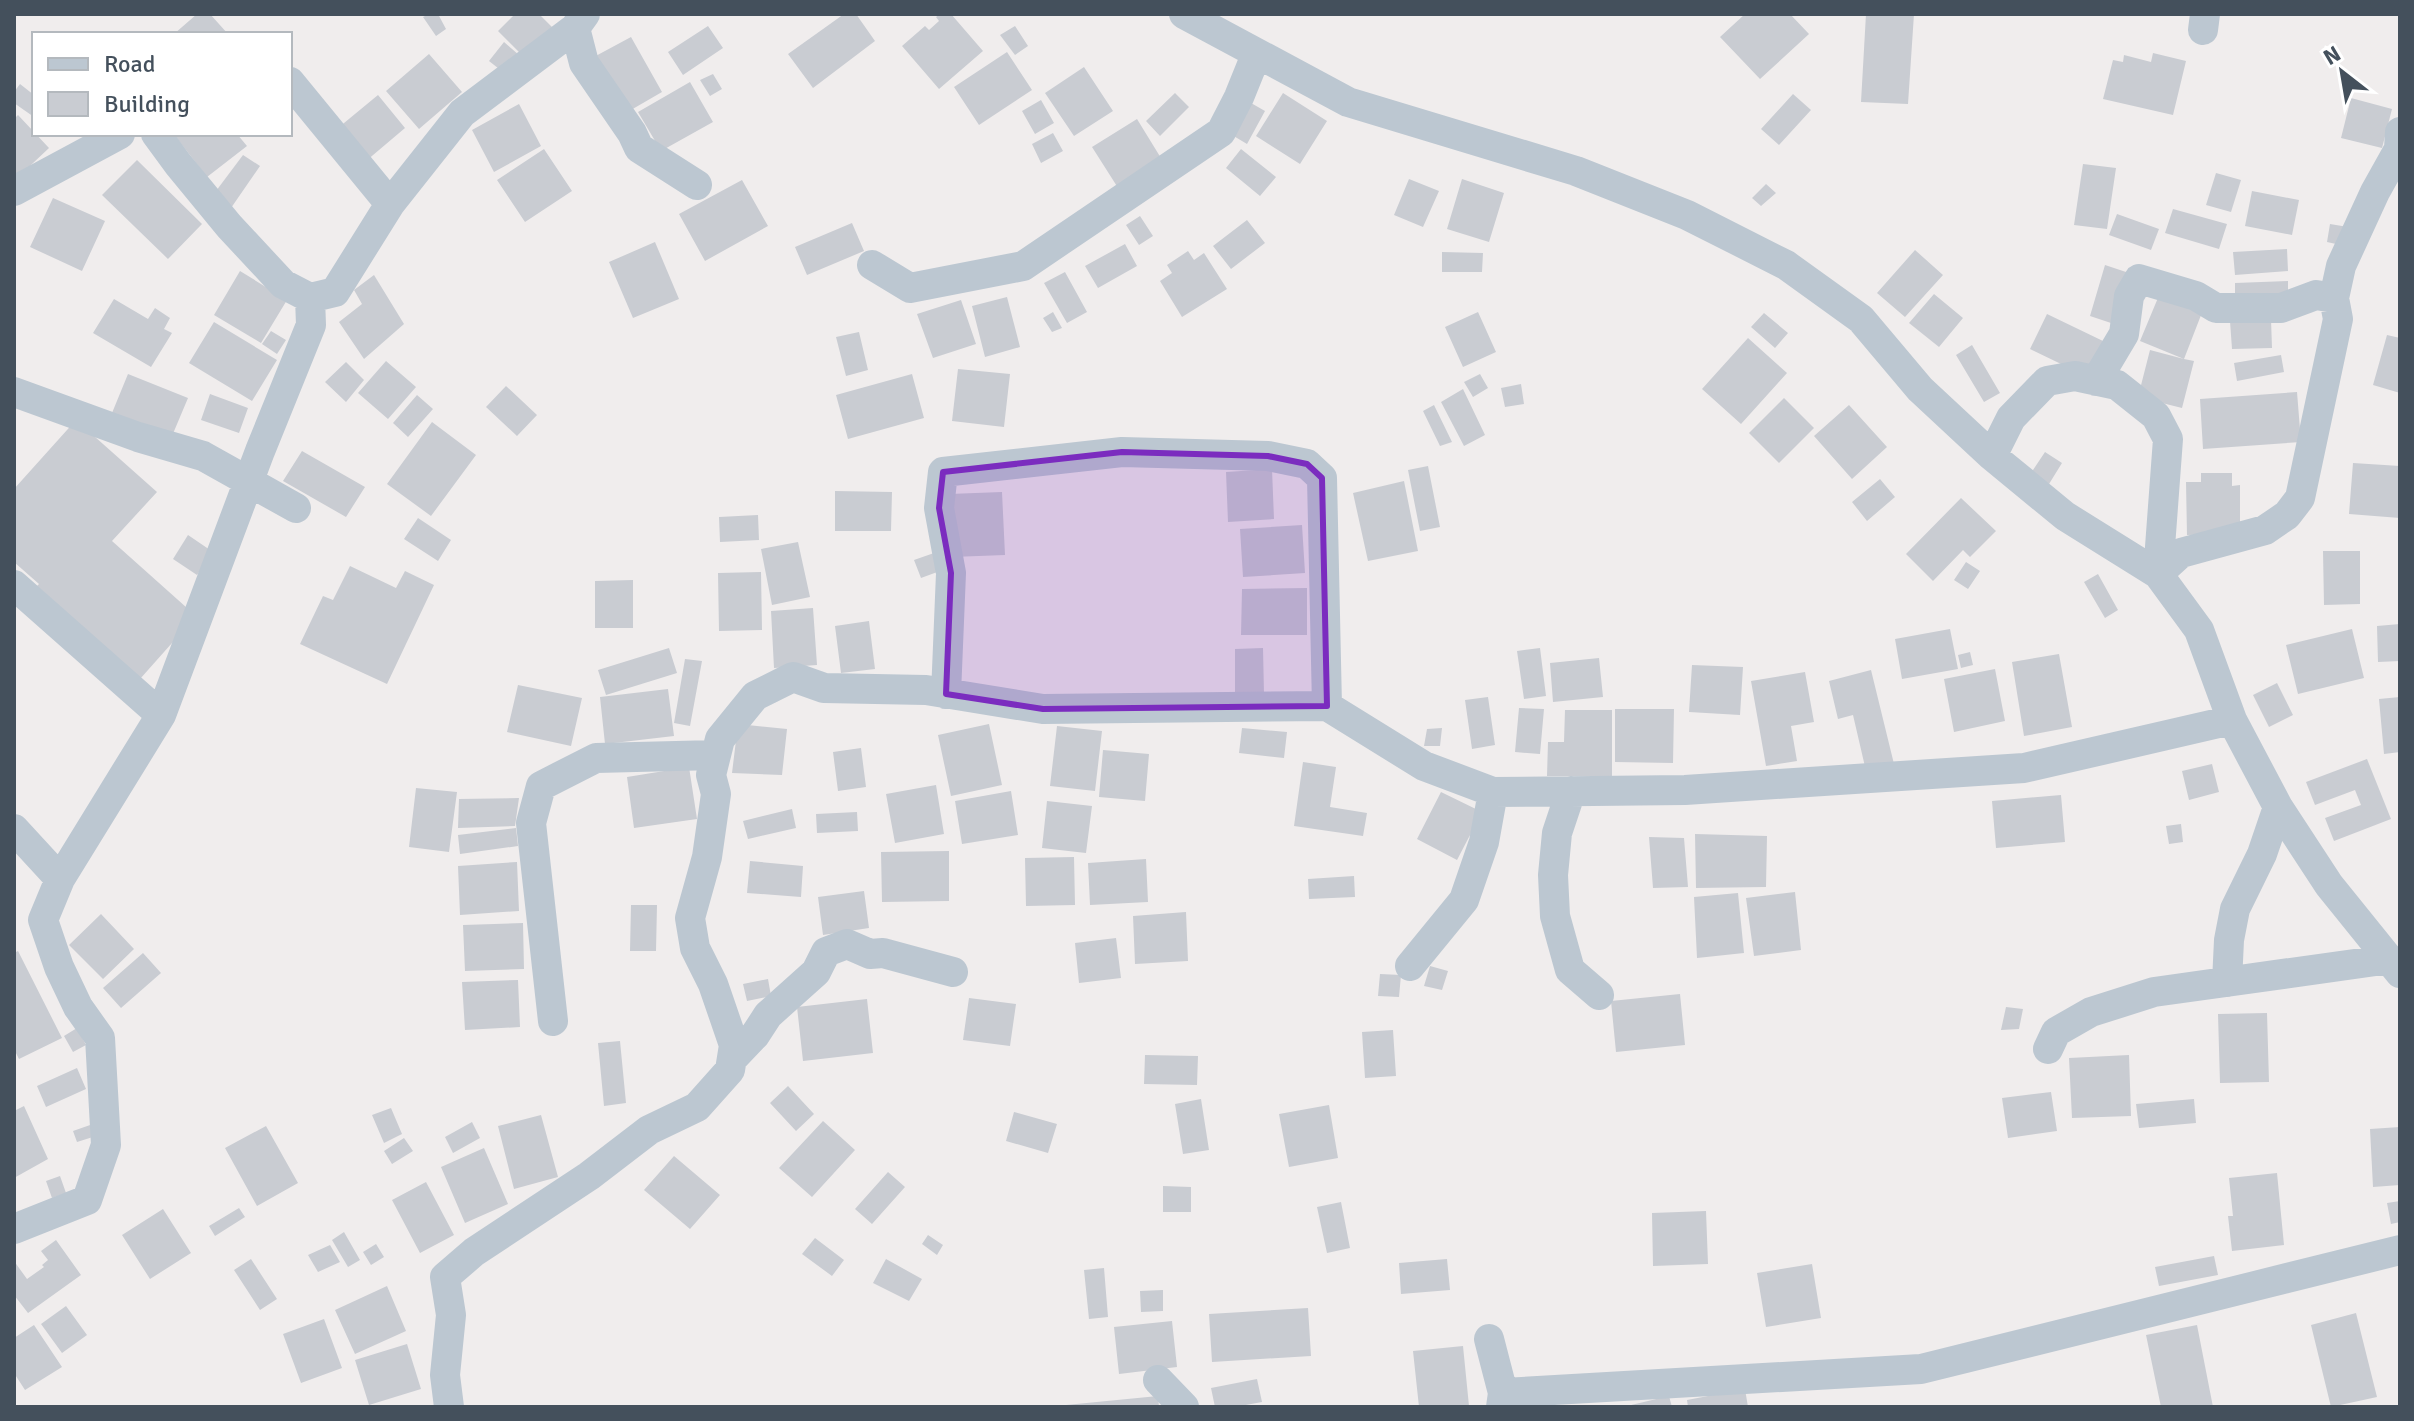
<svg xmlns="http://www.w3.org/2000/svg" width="2414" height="1421" viewBox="0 0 2414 1421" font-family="Signika,sans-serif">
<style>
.building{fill:#c9ccd2}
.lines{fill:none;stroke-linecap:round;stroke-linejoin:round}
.minor{stroke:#bcc7d1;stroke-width:30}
.marked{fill:#7b2cbf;fill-opacity:0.2;stroke:#7b2cbf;stroke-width:6;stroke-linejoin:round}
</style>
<rect width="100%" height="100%" fill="#f0eded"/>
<!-- building -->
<path class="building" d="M197,14h13l18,20h-54z
M429,14h9l8,15 -10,7 -13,-19z
M515,14h24l13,13 -29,29 -25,-25z
M844,14h12l19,27 -62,47 -25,-34z
M940,14h11l32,37 -44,38 -37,-43 23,-20 4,4 10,-9 -3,-4z
M1745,14h45l19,20 -49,45 -40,-42z
M1866,14h48l-6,90 -47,-2z
M708,26l15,22 -40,27 -15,-23z
M1015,26l13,20 -13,9 -15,-20z
M631,37l31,55 -38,22 -32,-56z
M504,42l15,13 -16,17 -14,-11z
M1007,52l25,38 -53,35 -25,-38z
M2153,53l33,8 -13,54 -70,-16 10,-39 10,2 1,-7 27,7z
M429,54l33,38 -43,37 -33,-38z
M1084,67l29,44 -39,25 -29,-43z
M713,74l9,15 -12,7 -10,-16z
M690,82l23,40 -52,29 -23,-39z
M20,84l14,11v22l-20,-14v-11z
M1175,93l14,14 -29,29 -14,-15z
M1283,93l44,28 -27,43 -44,-28z
M1793,94l18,16 -32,35 -18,-16z
M378,95l27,33 -39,33 -28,-33z
M2351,98l41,11 -10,39 -41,-10z
M1041,100l13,23 -19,11 -13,-23z
M1251,103l14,8 -18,33 -15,-9z
M519,104l22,42 -47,26 -22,-42z
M18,115l31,33 -35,33v-62z
M1137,119l27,44 -44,28 -28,-44z
M1053,133l10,18 -22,12 -9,-19z
M180,134h57l10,12 -40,31 -31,-40z
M544,149l28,42 -47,31 -28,-42z
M1241,149l35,28 -16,19 -34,-28z
M243,155l17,11 -29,42 -18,-13z
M137,160l65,64 -34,35 -66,-64z
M2083,164l33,4 -9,61 -33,-4z
M2216,173l25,7 -10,32 -25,-7z
M1409,179l30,12 -16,36 -29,-12z
M1462,179l42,14 -15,49 -42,-13z
M742,180l26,46 -63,35 -26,-47z
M1766,184l10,9 -15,13 -9,-8z
M2252,191l47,9 -7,35 -47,-9z
M53,198l52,23 -23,50 -52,-24z
M2173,209l54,15 -8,25 -54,-16z
M2117,214l42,15 -8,21 -42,-15z
M1140,216l13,20 -14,9 -13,-20z
M1247,220l18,23 -34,26 -18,-23z
M852,223l12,28 -57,24 -12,-28z
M2330,224l18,3 -3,19 -18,-4z
M655,242l24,57 -46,19 -24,-56z
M1125,244l12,22 -39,22 -13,-22z
M2287,249l1,22 -53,4 -2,-23z
M1915,250l28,25 -38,42 -28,-24z
M1188,251l6,9 10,-7 23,36 -45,28 -22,-36 12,-8 -5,-8z
M1442,252l41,1 -1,19h-40z
M2105,265l24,8 -15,51 -24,-8z
M240,271l47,29 -26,43 -47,-28z
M1065,272l22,40 -20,11 -23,-40z
M374,275l30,49 -40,35 -25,-37 23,-18 -8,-14z
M2288,281v15l-53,2v-15z
M2160,293l43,17 -19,49 10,2 -12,47 -44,-11 12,-47 34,9 -44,-18z
M1934,294l29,24 -24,29 -30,-24z
M1007,297l13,50 -35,10 -13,-51z
M114,299l34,20 7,-11 15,10 -6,11 8,4 -21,34 -58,-34z
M961,300l15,44 -43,14 -16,-44z
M1053,312l9,16 -10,4 -9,-14z
M1478,312l18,40 -33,15 -18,-40z
M1764,313l24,20 -13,15 -24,-21z
M2047,314l56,27 -17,35 -56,-27z
M2271,319l1,29 -40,1 -2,-28z
M214,322l63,38 -25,41 -63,-38z
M271,331l15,9 -9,14 -15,-10z
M859,332l9,38 -22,6 -10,-39z
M2387,335l13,3v55l-27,-8z
M1748,338l39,35 -46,51 -39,-35z
M1972,345l28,48 -16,9 -28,-47z
M2281,355l3,17 -47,9 -3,-18z
M386,361l30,26 -28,32 -30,-26z
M346,362l18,18 -18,22 -21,-20z
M958,369l52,5 -6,53 -52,-6z
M128,374l60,24 -16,38 -60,-23z
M912,374l12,44 -76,21 -12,-44z
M1480,374l8,14 -15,9 -9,-15z
M1521,384l3,20 -19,3 -4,-19z
M506,386l31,29 -20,21 -31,-29z
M1463,389l22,46 -21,11 -23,-44z
M2297,392l4,50 -98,7 -3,-50z
M210,394l38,14 -9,25 -38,-13z
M417,395l16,14 -25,28 -15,-14z
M1784,398l30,30 -35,35 -30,-30z
M1434,405l18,37 -12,4 -17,-35z
M1849,405l38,42 -35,32 -38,-43z
M76,420l81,72 -45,49 84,75 -56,63 -103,-93 2,-2 -25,-22v-73z
M432,422l44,33 -45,61 -44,-32z
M302,451l63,36 -19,30 -63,-36z
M2045,452l17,11 -13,21 -18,-11z
M2353,463l47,3v52l-51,-4z
M1428,466l12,61 -20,4 -12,-61z
M1272,469l2,50 -46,3 -2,-50z
M2201,473h31v13l8,-1v49l-53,1 -1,-53h15z
M1880,479l15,18 -28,24 -15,-19z
M1404,481l14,70 -50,10 -15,-68z
M835,491l57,1 -1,39h-56z
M1002,492l3,63 -53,2 -3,-63z
M1961,498l35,33 -26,26 -7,-7 -30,31 -27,-27z
M758,515l1,25 -39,2 -1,-25z
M418,518l33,22 -13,21 -34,-22z
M1302,525l3,48 -62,4 -3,-48z
M188,535l25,17 -16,23 -24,-16z
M798,542l12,55 -38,8 -11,-56z
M2323,551h37v53l-36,1z
M934,553l6,18 -19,7 -7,-18z
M1966,562l14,9 -12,18 -14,-9z
M350,566l46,22 9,-17 29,14 -47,99 -87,-40 23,-48 10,4z
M761,572l1,58 -43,1 -1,-58z
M2098,574l20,36 -13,8 -21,-36z
M633,580v48h-38v-47z
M1307,588v47h-66l1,-46z
M813,608l4,57 -43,3 -3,-57z
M869,621l6,48 -34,4 -6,-47z
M2400,624v37l-22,1 -1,-36z
M1950,629l8,40 -56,10 -7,-40z
M2352,629l12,49 -66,16 -12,-49z
M669,648l8,25 -71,22 -8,-25z
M1263,648l1,46h-29v-45z
M1540,648l6,48 -22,3 -7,-48z
M1970,652l3,13 -12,3 -3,-13z
M2059,654l13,73 -48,9 -12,-74z
M1599,658l4,39 -50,5 -3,-39z
M685,659l17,2 -12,65 -16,-3z
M1692,665l51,2 -3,48 -51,-3z
M1995,669l10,52 -51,11 -10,-53z
M1871,670l23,94 -28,7 -13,-56 -15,4 -9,-38z
M1805,672l9,50 -23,4 6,35 -31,5 -15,-85z
M2277,683l16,32 -24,12 -16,-32z
M518,685l64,13 -11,48 -64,-14z
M668,689l6,47 -69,8 -5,-47z
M1488,697l7,48 -23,4 -7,-49z
M2400,697v55l-16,2 -5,-55z
M1519,708l25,1 -4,45 -25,-2z
M1615,709h59l-1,54 -58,-1z
M1565,710h47v66h-65l1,-34h16z
M738,724l49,5 -5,46 -50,-2z
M989,724l13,61 -51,11 -13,-61z
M1057,726l45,5 -7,60 -45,-5z
M1242,728l45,4 -3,26 -45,-5z
M1442,728l-2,18h-16l3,-17z
M861,748l5,39 -28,4 -5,-39z
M1103,750l46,4 -4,47 -46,-4z
M2367,759l24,60 -57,22 -9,-23 36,-13 -6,-15 -40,15 -9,-23z
M1303,762l33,5 -6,40 37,6 -4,23 -69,-10z
M2212,764l7,28 -30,8 -7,-29z
M689,767l8,52 -63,9 -7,-51z
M936,785l8,49 -49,9 -9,-49z
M416,788l41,4 -8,60 -40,-5z
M1011,791l7,44 -56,9 -7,-43z
M1441,792l41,20 -25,48 -40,-21z
M2061,795l4,47 -69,6 -4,-47z
M519,798l-4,28 -57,2 1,-29z
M1047,801l45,5 -6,47 -44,-5z
M792,809l4,19 -48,11 -5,-18z
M857,812l1,19 -41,2 -1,-19z
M2181,824l2,18 -14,2 -3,-18z
M516,828l2,18 -58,8 -2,-19z
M1695,834l72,2 -1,51 -70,1z
M1649,837l35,1 4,49 -35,1z
M949,851v50l-67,1 -1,-50z
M1074,857l1,48 -49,1 -1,-48z
M1146,859l2,43 -58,3 -2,-42z
M750,861l53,5 -2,31 -54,-4z
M517,862l2,49 -59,4 -2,-49z
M1354,876l1,21 -46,2 -1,-20z
M864,891l5,37 -46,7 -5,-38z
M1795,892l6,58 -47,6 -8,-58z
M1738,893l6,60 -47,5 -3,-61z
M631,905h26l-1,46h-26z
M1186,912l2,49 -53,3 -2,-48z
M101,914l33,35 -31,30 -34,-34z
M523,923l1,46 -59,2 -2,-46z
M1116,938l5,40 -42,5 -4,-40z
M18,951l44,87 -43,21 -5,-10v-96z
M143,953l18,20 -40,35 -18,-20z
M1430,966l18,5 -6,19 -18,-4z
M1380,974l21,1 -2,22 -21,-1z
M768,979l3,17 -24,5 -4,-17z
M518,980l2,47 -55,3 -3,-48z
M1680,994l5,51 -69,7 -5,-51z
M969,998l47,6 -6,42 -47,-6z
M867,999l6,54 -70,8 -6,-54z
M2006,1007l17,2 -4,20 -18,1z
M2267,1013l2,69 -49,1 -2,-69z
M77,1028l9,17 -13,7 -9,-16z
M1393,1030l3,46 -31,2 -3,-46z
M620,1041l6,62 -22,3 -6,-63z
M1145,1055l53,1 -1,29 -53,-1z
M2129,1055l2,61 -59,2 -3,-60z
M77,1068l9,21 -40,18 -9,-21z
M788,1086l26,28 -18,17 -26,-28z
M2051,1092l6,39 -49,7 -6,-40z
M1201,1099l8,51 -26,4 -8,-50z
M2194,1099l2,24 -57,5 -3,-24z
M1329,1105l9,53 -49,9 -10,-53z
M24,1106l24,53 -34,19v-67z
M391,1108l11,26 -18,9 -12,-28z
M1014,1112l43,12 -9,29 -42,-12z
M541,1115l17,62 -44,12 -16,-63z
M823,1121l32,29 -43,47 -33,-29z
M472,1122l8,16 -27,15 -8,-16z
M93,1124l3,12 -19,6 -4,-11z
M266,1126l32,57 -41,23 -32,-58z
M2400,1127v58l-27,2 -3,-58z
M404,1138l9,13 -21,13 -8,-13z
M484,1148l24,56 -43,19 -24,-56z
M674,1156l46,39 -30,34 -46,-39z
M888,1172l17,15 -33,37 -17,-15z
M2277,1173l7,72 -52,6 -4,-35h5l-4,-38z
M60,1176l6,17 -14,5 -6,-17z
M426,1182l28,53 -34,18 -28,-53z
M1163,1186l28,1v25h-28z
M2400,1201v21l-9,2 -4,-21z
M1341,1202l9,46 -23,5 -10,-46z
M239,1208l6,9 -30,19 -6,-10z
M163,1209l28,44 -41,26 -28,-44z
M1706,1211l2,53 -55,2 -1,-53z
M344,1232l16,28 -12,7 -16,-27z
M928,1235l15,10 -6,10 -15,-11z
M815,1238l29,22 -12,16 -30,-22z
M56,1240l25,35 -53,38 -14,-18v-34l13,18 17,-12 -2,-2 6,-5 -7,-9z
M376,1244l8,13 -13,8 -8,-13z
M330,1245l10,17 -22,10 -10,-17z
M2214,1256l4,19 -59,11 -4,-19z
M251,1259l26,40 -17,11 -26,-40z
M886,1259l36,20 -13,22 -36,-18z
M1447,1259l3,31 -49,4 -2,-31z
M1812,1264l9,54 -55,9 -9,-54z
M1104,1268l4,49 -19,2 -5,-49z
M387,1286l19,45 -51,23 -20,-44z
M1163,1290v21l-22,1 -1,-21z
M66,1306l21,29 -25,18 -21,-29z
M1308,1308l3,48 -99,6 -3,-48z
M2356,1313l21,84 -46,10 -20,-82z
M324,1319l18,49 -41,15 -18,-49z
M1172,1321l5,46 -58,7 -5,-47z
M34,1325l28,42 -37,23 -11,-17v-35z
M2197,1325l16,82h-52l-15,-72z
M407,1344l14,45 -52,16 -14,-45z
M1463,1346l6,60 -50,1 -6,-56z
M1257,1379l5,23 -27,5h-20l-4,-19z
M1745,1389l3,18h-60l-1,-7z
M1158,1396l1,11h-93v-2z
M1669,1396l3,11h-45v-1z"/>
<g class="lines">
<!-- minor -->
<path class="minor" d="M1184,14l164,88 228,69 111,44 99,50 75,54 59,70 72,67 73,60 93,58 41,56 33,90 46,87 51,78 71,88
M575,28l9,35 48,70 7,15 58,37
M2203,30l2,-16
M290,82l100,122
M156,134l22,30 51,62 54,58 27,14 25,-6 55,-88 72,-91 113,-85 10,-14
M14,191l106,-57
M872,265l38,23 113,-22 198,-134 18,-35 17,-42
M2096,381l28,-47 5,-38 10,-17 57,17 20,12h65l35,-13 18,3
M14,392l124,45 65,19 93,52
M1992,456l19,-38 36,-37 28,-5 42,9 39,31 12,23 -10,135
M2158,574l23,-21 84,-23 22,-15 13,-17 38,-179 -4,-21 7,-32 34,-74 24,-43 1,-17
M14,585l147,130
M946,694l5,-121 -12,-65 4,-36 179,-20 146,4 39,8 15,14 5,228
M1571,791l-14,42 -4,42 2,41 15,54 29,25
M14,829l46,50
M1410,966l54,-66 20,-58 9,-50
M2227,982l2,-42 6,-31 27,-55 16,-47
M553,1021l-22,-198 10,-37 55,-28 120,-3
M2048,1049l8,-17 35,-20 63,-20 236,-33
M732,1059l23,-24 13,-20 48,-43 10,-20 21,-8 23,10 13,-1 70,19
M14,1229l73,-29 19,-55 -6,-107 -22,-31 -19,-40 -16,-47 17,-41 101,-164 99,-264 51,-126 -1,-27
M1489,1339l14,54 -2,14
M1158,1380l26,27
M1503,1393l418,-24 479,-119
M449,1407l-4,-32 6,-60 -6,-38 29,-25 115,-76 60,-46 48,-23 33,-37 4,-25 -21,-61 -18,-36 -5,-30 17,-61 9,-63 -5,-19 9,-36 35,-43 38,-19 31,11 102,2 117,19 284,-3 97,60 69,26 192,-2 339,-22 208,-48"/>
</g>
<!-- marked area -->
<path class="marked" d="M1122,452l146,4 39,8 15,14 5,228 -284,3 -97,-15 5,-121 -12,-65 4,-36z"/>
<!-- border -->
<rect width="2414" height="1421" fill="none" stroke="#44505c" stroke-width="32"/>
<!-- legend -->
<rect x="32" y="32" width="260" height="104" fill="#ffffff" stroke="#b4b9be" stroke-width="2"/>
<rect x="48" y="58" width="40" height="12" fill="#bcc7d1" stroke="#b4b9be" stroke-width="2"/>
<text x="104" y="72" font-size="24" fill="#44505c">Road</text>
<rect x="48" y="92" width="40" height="24" fill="#c9ccd2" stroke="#b4b9be" stroke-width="2"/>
<text x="104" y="112" font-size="24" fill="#44505c">Building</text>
<!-- north arrow -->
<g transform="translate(2342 72) rotate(329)" stroke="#ffffff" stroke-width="6" paint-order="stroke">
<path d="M0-6L14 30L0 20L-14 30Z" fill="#44505c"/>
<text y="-12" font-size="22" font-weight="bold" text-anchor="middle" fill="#44505c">N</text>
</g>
</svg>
